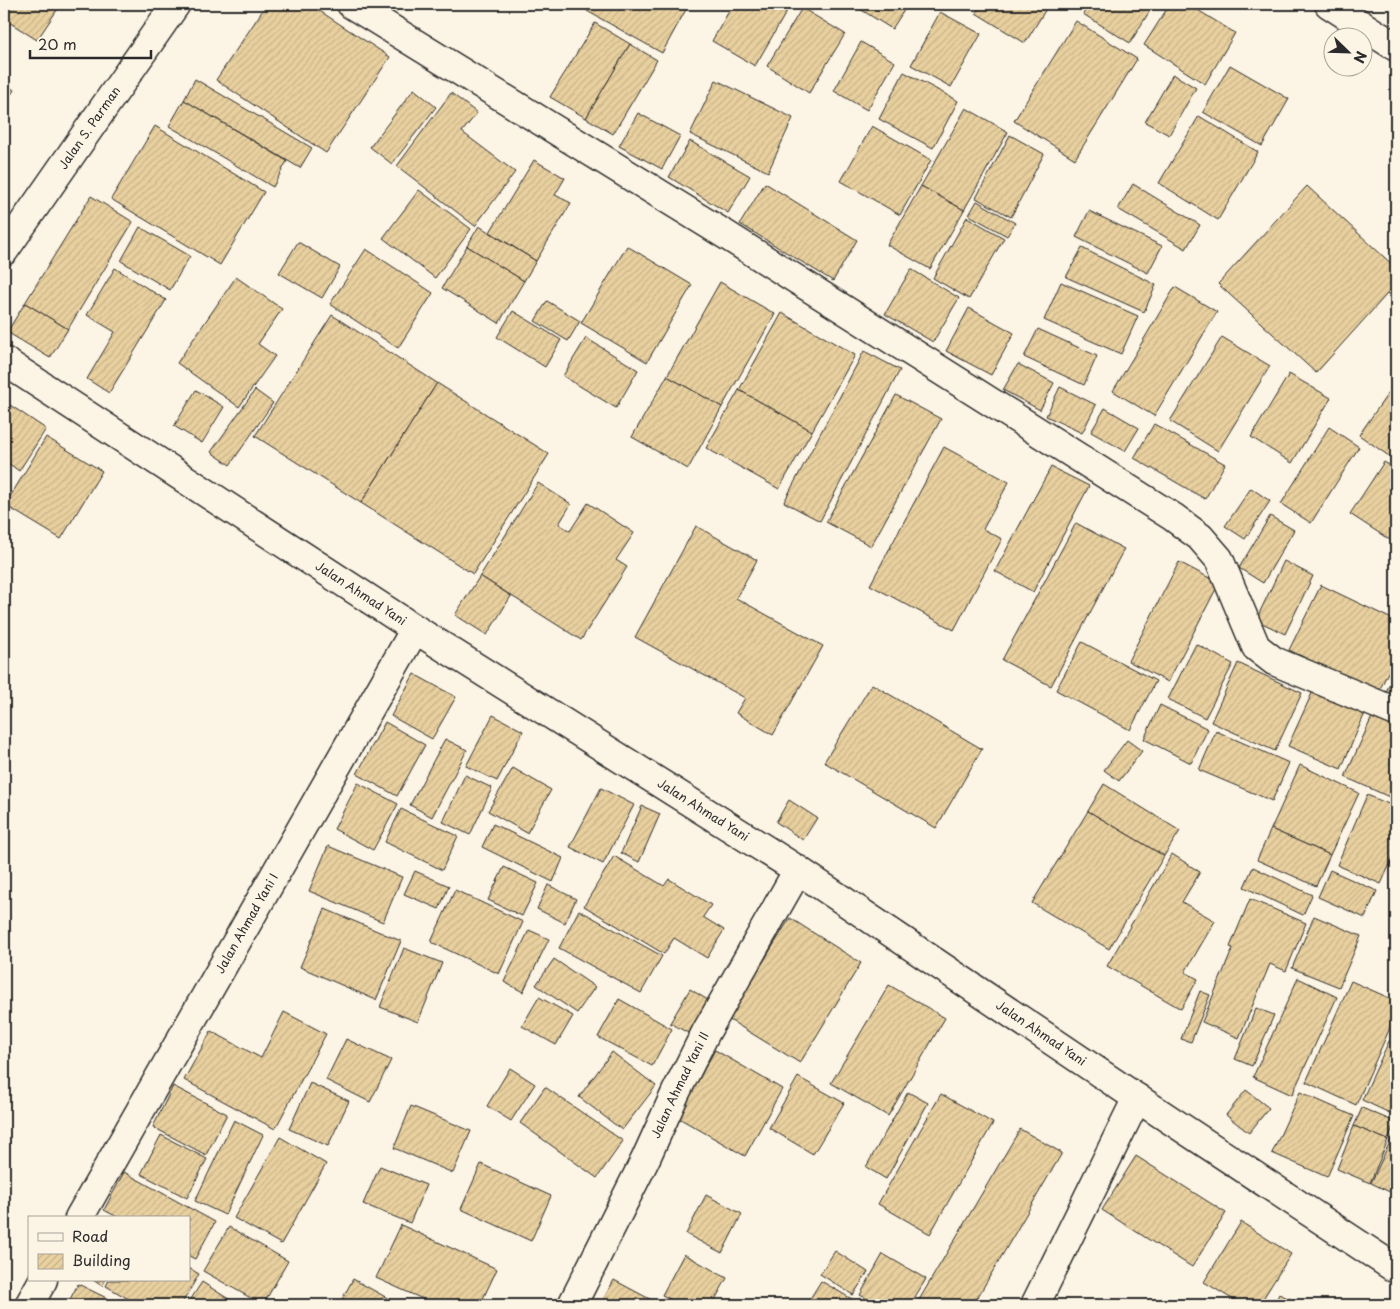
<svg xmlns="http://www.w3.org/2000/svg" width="1400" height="1309" viewBox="0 0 1400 1309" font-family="'Playpen Sans',sans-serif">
	<defs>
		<pattern id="building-hatch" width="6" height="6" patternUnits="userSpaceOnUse" patternTransform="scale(1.25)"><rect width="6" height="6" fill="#e9d09f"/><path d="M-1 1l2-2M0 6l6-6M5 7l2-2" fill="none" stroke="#c8b389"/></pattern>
	</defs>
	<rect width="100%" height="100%" fill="#fcf5e5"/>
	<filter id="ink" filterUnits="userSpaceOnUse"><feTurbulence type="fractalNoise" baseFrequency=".02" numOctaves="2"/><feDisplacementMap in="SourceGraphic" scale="10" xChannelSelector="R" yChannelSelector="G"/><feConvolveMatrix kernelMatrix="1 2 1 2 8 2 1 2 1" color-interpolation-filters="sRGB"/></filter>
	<g filter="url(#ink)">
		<g fill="url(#building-hatch)" stroke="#2b2b2b">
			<path d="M4,4H61L37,40L4,19Z"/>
			<path d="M267,4H309L390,57L326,153L216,80Z"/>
			<path d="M374,4H388L384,10Z"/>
			<path d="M590,4H689L662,53L587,11Z"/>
			<path d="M733,4H791L755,66L712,41Z"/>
			<path d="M852,4H908L892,29Z"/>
			<path d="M981,4H1049L1025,43L976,13Z"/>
			<path d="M1090,4H1154L1130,43L1083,14Z"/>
			<path d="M1170,4H1188L1235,33L1205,84L1144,45Z"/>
			<path d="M802,8L845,34L809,93L767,66Z"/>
			<path d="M940,12L981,34L951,87L911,65Z"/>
			<path d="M1076,21L1137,59L1075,159L1014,121Z"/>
			<path d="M595,23L630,44L586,118L550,97Z"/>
			<path d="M861,42L895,62L867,110L834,91Z"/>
			<path d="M630,44L657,60L613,134L586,118Z"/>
			<path d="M1230,65L1289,99L1262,146L1203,112Z"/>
			<path d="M904,72L958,101L933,148L879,119Z"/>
			<path d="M1173,74L1196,88L1169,135L1145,122Z"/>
			<path d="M195,79L312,148L300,168L184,100Z"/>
			<path d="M716,80L793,118L768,172L690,134Z"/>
			<path d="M4,83L14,90L4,105Z"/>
			<path d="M414,89L436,107L392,164L370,147Z"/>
			<path d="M451,93L477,113L462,132L515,172L475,226L397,166Z"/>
			<path d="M184,100L287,161L273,187L169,126Z"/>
			<path d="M966,108L1008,132L964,210L921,186Z"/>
			<path d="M638,113L680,136L662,169L619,146Z"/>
			<path d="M1199,116L1258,152L1218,220L1159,183Z"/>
			<path d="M155,126L264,192L220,265L111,199Z"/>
			<path d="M872,126L931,160L900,215L841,181Z"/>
			<path d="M1010,135L1044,154L1011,217L976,198Z"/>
			<path d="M690,141L750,176L728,213L669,177Z"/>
			<path d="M534,160L565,178L555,195L571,203L536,261L490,232Z"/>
			<path d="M765,183L857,240L833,281L740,224Z"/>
			<path d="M1133,184L1200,225L1186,249L1118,209Z"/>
			<path d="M921,186L964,210L930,269L887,245Z"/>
			<path d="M1307,186L1396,268V284L1316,373L1218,284Z"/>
			<path d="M419,190L471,229L435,278L383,238Z"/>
			<path d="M91,196L133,222L68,329L25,303Z"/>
			<path d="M977,201L1015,223L1007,236L969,215Z"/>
			<path d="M1089,211L1162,246L1148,273L1076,237Z"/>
			<path d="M967,217L1004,238L969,299L933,278Z"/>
			<path d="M479,226L536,261L524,281L467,246Z"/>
			<path d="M140,227L190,256L170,290L121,261Z"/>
			<path d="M298,242L340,267L322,298L279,273Z"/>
			<path d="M467,246L524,281L499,323L442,288Z"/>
			<path d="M627,246L692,285L647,362L581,323Z"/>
			<path d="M1082,248L1156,285L1144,312L1066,277Z"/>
			<path d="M366,249L433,293L398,348L330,304Z"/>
			<path d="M115,268L166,300L109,393L87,379L115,332L87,315Z"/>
			<path d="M911,269L959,298L933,342L885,314Z"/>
			<path d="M236,277L282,309L258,344L275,356L239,407L177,363Z"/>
			<path d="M720,282L775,314L722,407L667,376Z"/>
			<path d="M1061,282L1138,316L1121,354L1044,320Z"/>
			<path d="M1175,287L1217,312L1154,416L1113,391Z"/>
			<path d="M547,301L580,321L568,341L535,321Z"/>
			<path d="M25,303L68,329L50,358L7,332Z"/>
			<path d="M969,308L1014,333L991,375L946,351Z"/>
			<path d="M513,311L561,340L545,367L497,337Z"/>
			<path d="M782,313L855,355L812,431L739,390Z"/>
			<path d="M332,315L437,383L361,503L255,436Z"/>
			<path d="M1038,329L1097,356L1084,385L1024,357Z"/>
			<path d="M1222,337L1270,366L1218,451L1170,421Z"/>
			<path d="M586,338L638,370L616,408L563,376Z"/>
			<path d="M864,351L900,370L820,521L784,502Z"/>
			<path d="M1018,364L1054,383L1040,410L1003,390Z"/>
			<path d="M1289,374L1331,398L1292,463L1251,437Z"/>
			<path d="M667,376L722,407L688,469L632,437Z"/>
			<path d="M1396,382V461L1359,435Z"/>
			<path d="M437,383L549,454L473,574L361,503Z"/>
			<path d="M1060,387L1096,405L1082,433L1046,416Z"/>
			<path d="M196,390L224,407L202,443L174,426Z"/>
			<path d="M255,390L273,403L230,465L211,452Z"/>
			<path d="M739,390L812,431L779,489L706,448Z"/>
			<path d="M896,395L941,419L871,546L826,522Z"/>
			<path d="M10,405L46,429L19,471L4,460V415Z"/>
			<path d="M1105,408L1139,428L1125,451L1091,432Z"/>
			<path d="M1154,424L1225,464L1205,499L1134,458Z"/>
			<path d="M1329,427L1359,447L1311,523L1281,504Z"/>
			<path d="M46,437L102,471L61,539L5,505Z"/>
			<path d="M944,447L1009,482L983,529L1002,539L954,630L870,585Z"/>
			<path d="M1384,462L1396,469V544L1350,514Z"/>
			<path d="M1051,467L1089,486L1033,592L995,571Z"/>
			<path d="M538,483L571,504L559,524L570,531L588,503L634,533L616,560L627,567L581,640L480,576Z"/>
			<path d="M1251,488L1270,501L1245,539L1225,526Z"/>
			<path d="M1270,516L1294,530L1263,583L1239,568Z"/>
			<path d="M1076,523L1124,549L1051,686L1002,660Z"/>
			<path d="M696,526L757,560L736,598L823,646L773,735L736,713L745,698L635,637Z"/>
			<path d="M1284,561L1313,576L1285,634L1256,620Z"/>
			<path d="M1179,562L1219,583L1168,682L1128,661Z"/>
			<path d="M480,576L511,596L487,635L455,615Z"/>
			<path d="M1321,585L1396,621V656L1378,693L1289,650Z"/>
			<path d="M1082,642L1156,681L1130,730L1056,690Z"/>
			<path d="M1196,644L1233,664L1205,718L1168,699Z"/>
			<path d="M1238,663L1302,693L1275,751L1211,722Z"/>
			<path d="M1396,669V697L1386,692Z"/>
			<path d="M414,674L456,697L432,739L391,716Z"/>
			<path d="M872,684L982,749L936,828L824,762Z"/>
			<path d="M1313,691L1365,713L1341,769L1288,746Z"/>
			<path d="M1160,705L1208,729L1191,763L1144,739Z"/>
			<path d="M493,715L523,731L497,781L466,766Z"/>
			<path d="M1372,717L1396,728V800L1345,777Z"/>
			<path d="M385,722L425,745L397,796L357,774Z"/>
			<path d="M1216,731L1289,763L1272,801L1199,770Z"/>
			<path d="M445,739L467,750L432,817L410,805Z"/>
			<path d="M1127,740L1142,751L1119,781L1104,770Z"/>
			<path d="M1300,765L1359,793L1330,855L1271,829Z"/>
			<path d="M513,768L551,790L527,833L488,811Z"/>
			<path d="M465,775L492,788L470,835L443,822Z"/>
			<path d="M358,783L398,804L373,850L334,829Z"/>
			<path d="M1104,784L1180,831L1164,856L1088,811Z"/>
			<path d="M601,788L634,805L603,864L570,847Z"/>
			<path d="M1367,795L1396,807V856L1394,855L1381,884L1337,865Z"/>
			<path d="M789,800L817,818L803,840L776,822Z"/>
			<path d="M642,806L660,814L639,862L621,853Z"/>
			<path d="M401,809L458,836L442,870L385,842Z"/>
			<path d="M1088,811L1164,856L1109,949L1032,903Z"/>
			<path d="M493,824L563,858L553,882L482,847Z"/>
			<path d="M1271,829L1330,855L1316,886L1257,860Z"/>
			<path d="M328,846L402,877L383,922L309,891Z"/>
			<path d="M1172,854L1200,872L1182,902L1215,921L1185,972L1198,979L1181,1009L1107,966Z"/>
			<path d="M614,856L664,886L669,879L711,905L703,917L724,930L707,958L674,938L664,954L584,906Z"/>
			<path d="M504,867L538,883L522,916L488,900Z"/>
			<path d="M1253,867L1312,895L1303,915L1244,887Z"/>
			<path d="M1330,870L1377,891L1365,918L1318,897Z"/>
			<path d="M415,871L449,886L439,909L404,894Z"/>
			<path d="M548,885L576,899L565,923L537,909Z"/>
			<path d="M455,890L523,922L499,974L431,942Z"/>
			<path d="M1250,899L1306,923L1286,971L1270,964L1239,1038L1202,1022L1233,948L1230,947Z"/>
			<path d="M325,909L401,941L376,1000L300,967Z"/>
			<path d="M579,910L662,956L641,993L559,948Z"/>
			<path d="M1314,916L1361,936L1339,987L1292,968Z"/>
			<path d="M790,918L861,963L800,1063L728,1019Z"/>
			<path d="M529,930L549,939L523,992L504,982Z"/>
			<path d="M404,948L442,963L418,1022L380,1007Z"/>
			<path d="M554,959L595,987L577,1013L536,985Z"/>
			<path d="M1298,978L1337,997L1292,1095L1253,1077Z"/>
			<path d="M1351,981L1396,1001V1014L1356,1105L1306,1082Z"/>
			<path d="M889,985L945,1018L888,1116L831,1083Z"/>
			<path d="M690,989L711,1002L692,1035L670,1023Z"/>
			<path d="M1200,991L1210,995L1191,1042L1181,1039Z"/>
			<path d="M539,997L573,1016L556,1045L522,1026Z"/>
			<path d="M619,999L672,1029L652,1066L598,1037Z"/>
			<path d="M1256,1008L1274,1015L1252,1066L1235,1059Z"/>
			<path d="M284,1012L326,1034L275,1129L184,1080L211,1031L261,1058Z"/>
			<path d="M346,1039L391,1060L370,1102L326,1080Z"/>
			<path d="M1389,1041L1396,1044V1116L1362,1100Z"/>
			<path d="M715,1050L782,1089L745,1156L677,1117Z"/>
			<path d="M612,1052L656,1086L622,1130L579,1097Z"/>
			<path d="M510,1068L535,1084L511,1121L487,1106Z"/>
			<path d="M798,1077L844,1103L813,1154L769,1128Z"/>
			<path d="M310,1083L349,1101L328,1146L289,1129Z"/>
			<path d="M173,1086L227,1114L206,1155L153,1127Z"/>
			<path d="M545,1087L623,1141L597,1178L520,1123Z"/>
			<path d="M1246,1090L1269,1108L1249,1133L1226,1115Z"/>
			<path d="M908,1092L928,1103L886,1179L866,1167Z"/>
			<path d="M1300,1092L1354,1116L1327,1177L1272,1153Z"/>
			<path d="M941,1094L993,1123L930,1234L878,1204Z"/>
			<path d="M411,1106L471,1131L453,1173L394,1148Z"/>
			<path d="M1362,1108L1395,1122L1388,1140L1354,1126Z"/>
			<path d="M234,1120L263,1135L225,1215L195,1201Z"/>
			<path d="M1354,1126L1388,1140L1370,1183L1337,1169Z"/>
			<path d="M1020,1129L1062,1153L973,1305H916Z"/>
			<path d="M1396,1129V1195L1371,1183Z"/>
			<path d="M161,1135L207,1159L187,1198L141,1174Z"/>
			<path d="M280,1137L326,1164L281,1244L234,1218Z"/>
			<path d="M1136,1156L1226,1213L1192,1267L1102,1210Z"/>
			<path d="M481,1164L551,1196L531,1241L461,1209Z"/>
			<path d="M380,1166L426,1185L410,1223L363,1204Z"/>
			<path d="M124,1172L215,1222L195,1259L189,1256V1218H119L104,1210Z"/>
			<path d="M706,1195L742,1214L722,1253L686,1234Z"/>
			<path d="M1241,1222L1291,1254L1259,1305H1242L1204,1282Z"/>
			<path d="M401,1225L497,1269L480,1305H436L376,1278Z"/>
			<path d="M229,1227L288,1261L263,1305L203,1271Z"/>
			<path d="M835,1251L868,1272L853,1295L820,1274Z"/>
			<path d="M684,1254L727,1278L712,1305H681L662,1295Z"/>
			<path d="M883,1254L926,1279L910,1305H879L860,1295Z"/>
			<path d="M189,1268L199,1274L181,1305H139L106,1286L109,1280H189Z"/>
			<path d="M353,1279L400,1305H339Z"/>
			<path d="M93,1280H105L102,1286Z"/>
			<path d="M614,1280L661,1305H600Z"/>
			<path d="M821,1281L862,1305H813L808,1302Z"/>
			<path d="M202,1282L238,1305H187Z"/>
			<path d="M78,1284L121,1305H67Z"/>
			<path d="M1279,1294L1303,1305H1274Z"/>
		</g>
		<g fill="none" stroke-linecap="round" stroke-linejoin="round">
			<g stroke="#2b2b2b" stroke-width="31">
				<g id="street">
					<path d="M351,4L726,235L1173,517L1200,537L1219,559L1256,647L1274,661L1396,712"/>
					<path id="s1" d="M4,361L415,629L798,870L1137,1098L1396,1269"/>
					<path id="s2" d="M79,1218L415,629"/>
					<path d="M29,1305L43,1280"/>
					<path id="s3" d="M572,1305L645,1160L676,1092L706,1032L798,870"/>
					<path d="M1035,1305L1137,1098"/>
				</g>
			</g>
			<g stroke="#2b2b2b" stroke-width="31">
				<g id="secondary">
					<path id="s4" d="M4,251L176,4"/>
				</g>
			</g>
			<g stroke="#2b2b2b" stroke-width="31">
				<path id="highway" d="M1329,4L1396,47"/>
			</g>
			<use href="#street" stroke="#fcf5e5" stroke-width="28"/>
			<use href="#secondary" stroke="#fcf5e5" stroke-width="28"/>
			<use href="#highway" stroke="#fcf5e5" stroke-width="28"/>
		</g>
	</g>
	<g text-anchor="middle" stroke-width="4" stroke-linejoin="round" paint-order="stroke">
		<g font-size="12" fill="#2b2b2b" stroke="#fcf5e5">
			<text dy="4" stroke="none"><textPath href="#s4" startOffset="150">Jalan S. Parman</textPath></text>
			<text dy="4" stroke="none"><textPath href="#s1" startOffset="426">Jalan Ahmad Yani</textPath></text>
			<text dy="4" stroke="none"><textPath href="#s1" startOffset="831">Jalan Ahmad Yani</textPath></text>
			<text dy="4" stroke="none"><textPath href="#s2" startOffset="339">Jalan Ahmad Yani I</textPath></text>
			<text dy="4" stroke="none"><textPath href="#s1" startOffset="1236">Jalan Ahmad Yani</textPath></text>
			<text dy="4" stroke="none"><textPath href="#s3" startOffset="245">Jalan Ahmad Yani II</textPath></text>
		</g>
	</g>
	<rect width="1400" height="1309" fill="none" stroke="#fcf5e5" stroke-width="20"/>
	<rect x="10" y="10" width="1380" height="1289" fill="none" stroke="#2b2b2b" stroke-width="2" filter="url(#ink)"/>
	<rect x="28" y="1216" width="162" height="65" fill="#fcf5e5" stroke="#a8a49b"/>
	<rect x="38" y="1233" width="25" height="8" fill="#fcf5e5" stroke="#a8a49b"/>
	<text x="72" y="1242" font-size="15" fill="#2b2b2b">Road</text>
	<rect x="38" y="1254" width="25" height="15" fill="url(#building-hatch)" stroke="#a8a49b"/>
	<text x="72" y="1266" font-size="15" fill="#2b2b2b">Building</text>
	<g transform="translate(1348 52) rotate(113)"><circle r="24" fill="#fcf5e5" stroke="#a8a49b"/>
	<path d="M0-4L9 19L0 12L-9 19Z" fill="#2b2b2b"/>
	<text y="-8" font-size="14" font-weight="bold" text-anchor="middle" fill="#2b2b2b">N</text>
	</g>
	<path d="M30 50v8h121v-8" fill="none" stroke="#2b2b2b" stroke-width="2.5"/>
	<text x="38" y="50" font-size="15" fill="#2b2b2b" stroke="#fcf5e5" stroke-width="4" paint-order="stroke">20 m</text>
</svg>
